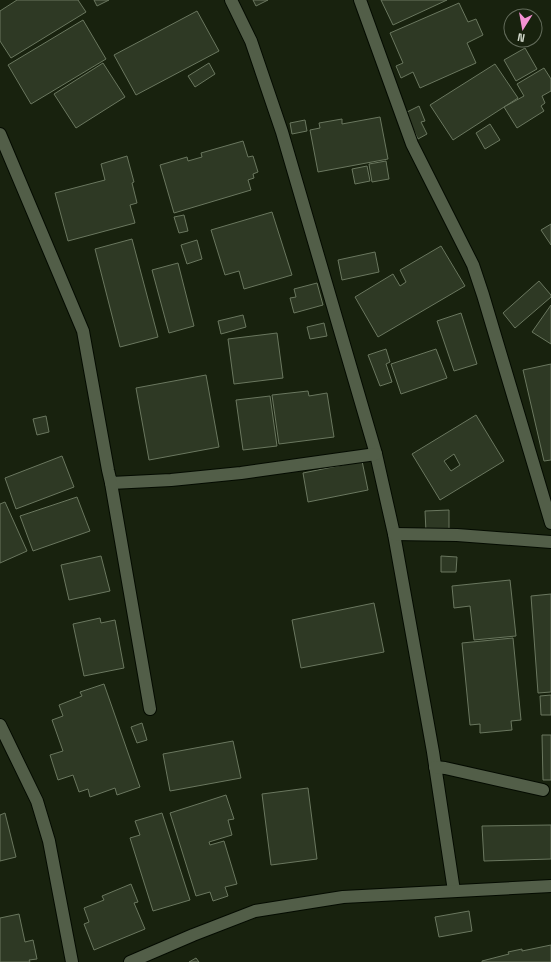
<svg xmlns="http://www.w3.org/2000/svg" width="551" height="962" viewBox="0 0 551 962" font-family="'Space Grotesk',sans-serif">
	<rect width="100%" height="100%" fill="#18220e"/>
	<g fill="#2e3924" stroke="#6a775f" fill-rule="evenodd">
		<path d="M17,0H78L86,12L11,58L0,41V11Z"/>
		<path d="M94,0H109L97,6Z"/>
		<path d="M253,0H268L256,6Z"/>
		<path d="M381,0H447L393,25Z"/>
		<path d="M459,3L468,22L476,19L483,35L467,43L476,63L420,88L413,72L401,78L396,66L403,63L390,33Z"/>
		<path d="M197,11L219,51L136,95L114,55Z"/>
		<path d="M83,20L106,59L31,104L8,65Z"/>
		<path d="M525,48L537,69L516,81L504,60Z"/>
		<path d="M103,63L125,97L76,128L54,94Z"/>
		<path d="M209,63L215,74L195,87L188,76Z"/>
		<path d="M495,64L518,98L453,140L430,105Z"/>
		<path d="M544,68L551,79V91L542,96L545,103L541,106L544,111L517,128L504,107L524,96L517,84Z"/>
		<path d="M419,106L425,121L421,122L427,134L418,139L405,113Z"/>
		<path d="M380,117L388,159L318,172L310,130L320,128L319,123L342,119V124Z"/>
		<path d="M305,120L307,131L292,134L290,123Z"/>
		<path d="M490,124L500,140L485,149L476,133Z"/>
		<path d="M243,141L248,157L253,156L258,172L253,174L254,178L248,180L251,190L174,213L160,165L187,157L188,161L202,157L201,153Z"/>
		<path d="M127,156L134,182L132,183L137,203L130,205L135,223L68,241L55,193L105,180L101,164Z"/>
		<path d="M386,161L389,179L372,182L369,164Z"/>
		<path d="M367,166L370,181L355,184L352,169Z"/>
		<path d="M272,212L292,275L244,289L239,271L225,275L211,230Z"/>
		<path d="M184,215L188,231L179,233L174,217Z"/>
		<path d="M551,224V245L541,230Z"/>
		<path d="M132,239L158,337L120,347L95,249Z"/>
		<path d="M197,240L202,259L187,264L181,245Z"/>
		<path d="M441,246L465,286L378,337L355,297L393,274L400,286L406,282L400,270Z"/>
		<path d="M375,252L379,272L342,280L338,260Z"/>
		<path d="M178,263L194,326L169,333L152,270Z"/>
		<path d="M539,281L551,295V297L515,328L503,313Z"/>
		<path d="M317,283L323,305L294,313L290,298L296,297L294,289Z"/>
		<path d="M551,305V344L532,332Z"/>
		<path d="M461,313L477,364L454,371L437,321Z"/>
		<path d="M243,315L246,327L221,334L218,321Z"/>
		<path d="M324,323L327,336L310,339L307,327Z"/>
		<path d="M277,333L283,378L234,384L228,339Z"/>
		<path d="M386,349L390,362L386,364L392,382L380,386L368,355Z"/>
		<path d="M436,349L447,378L401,394L391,364Z"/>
		<path d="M551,364V460L544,461L523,370Z"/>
		<path d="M206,375L219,447L149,460L136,388Z"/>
		<path d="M308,391L309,396L327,393L334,437L279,444L272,395Z"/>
		<path d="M270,396L277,446L243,450L236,400Z"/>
		<path d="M476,415L504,461L440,500L412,454ZM454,454L460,465L451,471L444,461Z"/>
		<path d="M46,416L49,432L37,435L33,419Z"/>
		<path d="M62,456L74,487L16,509L5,478Z"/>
		<path d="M362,461L368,490L308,502L303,473Z"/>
		<path d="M77,497L90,531L33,551L20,516Z"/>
		<path d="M5,502L27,551L0,563V504Z"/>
		<path d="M449,510V531L426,532L425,511Z"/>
		<path d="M101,556L110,591L69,600L61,565Z"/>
		<path d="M441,556L457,557L456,572H441Z"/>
		<path d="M510,580L516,636L474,640L470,606L454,608L452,586Z"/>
		<path d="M551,594V692L538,693L531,596Z"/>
		<path d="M374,603L384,652L301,668L292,620Z"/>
		<path d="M100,618L101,623L115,620L124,668L84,676L73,624Z"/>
		<path d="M513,638L521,720L511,721L512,730L480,733V724L470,725L462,643Z"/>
		<path d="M104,684L140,787L117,795L115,788L90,797L88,789L79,792L73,775L58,780L50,755L63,751L52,720L63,716L59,705L82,696L80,692Z"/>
		<path d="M551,695V715H541L540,696Z"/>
		<path d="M142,723L147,740L137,743L131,727Z"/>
		<path d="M542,735H551V780H543Z"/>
		<path d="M233,741L241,778L170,791L163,754Z"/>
		<path d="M308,788L317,859L271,865L262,794Z"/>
		<path d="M226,795L234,819L228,820L232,835L209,842L210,845L224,841L237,884L225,887L228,896L213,901L210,892L196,896L170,813Z"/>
		<path d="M5,813L16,857L0,861V815Z"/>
		<path d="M162,813L190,900L153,911L130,838L140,835L135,821Z"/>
		<path d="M551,825V859L484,861L482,826Z"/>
		<path d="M131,884L138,902L134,903L145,929L94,950L84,924L89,922L84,908L104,900L102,896Z"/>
		<path d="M469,911L472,931L439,937L435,917Z"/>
		<path d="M19,914L25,942L33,940L37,959L29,960L30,962H0V918Z"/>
		<path d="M551,945V962H482V961L509,954L508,952L522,949V951Z"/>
		<path d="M196,958L199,962H189Z"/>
	</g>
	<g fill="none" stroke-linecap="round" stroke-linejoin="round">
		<g stroke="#040b00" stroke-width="14">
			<g id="minor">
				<path d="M231,0L251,41L282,132L376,454L394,534L433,752L454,891"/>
				<path d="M360,0L412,144L473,265L483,295L551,523"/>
				<path d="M0,134L83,331L108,470L111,483L171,480L241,473L376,454"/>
				<path d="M111,483L150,709"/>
				<path d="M394,534L457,535L551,542"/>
				<path d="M0,725L37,801L49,841L72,962"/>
				<path d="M435,767L445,768L543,790"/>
				<path d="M130,962L193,935L255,911L343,897L551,886"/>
			</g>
		</g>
		<use href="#minor" stroke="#525e48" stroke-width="12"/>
	</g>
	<g transform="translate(523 28) rotate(191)"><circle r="19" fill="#18220e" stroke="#636c5b"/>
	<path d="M0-3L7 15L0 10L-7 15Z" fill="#f491d3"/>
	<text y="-6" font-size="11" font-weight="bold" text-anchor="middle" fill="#d4dbce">N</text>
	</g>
</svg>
